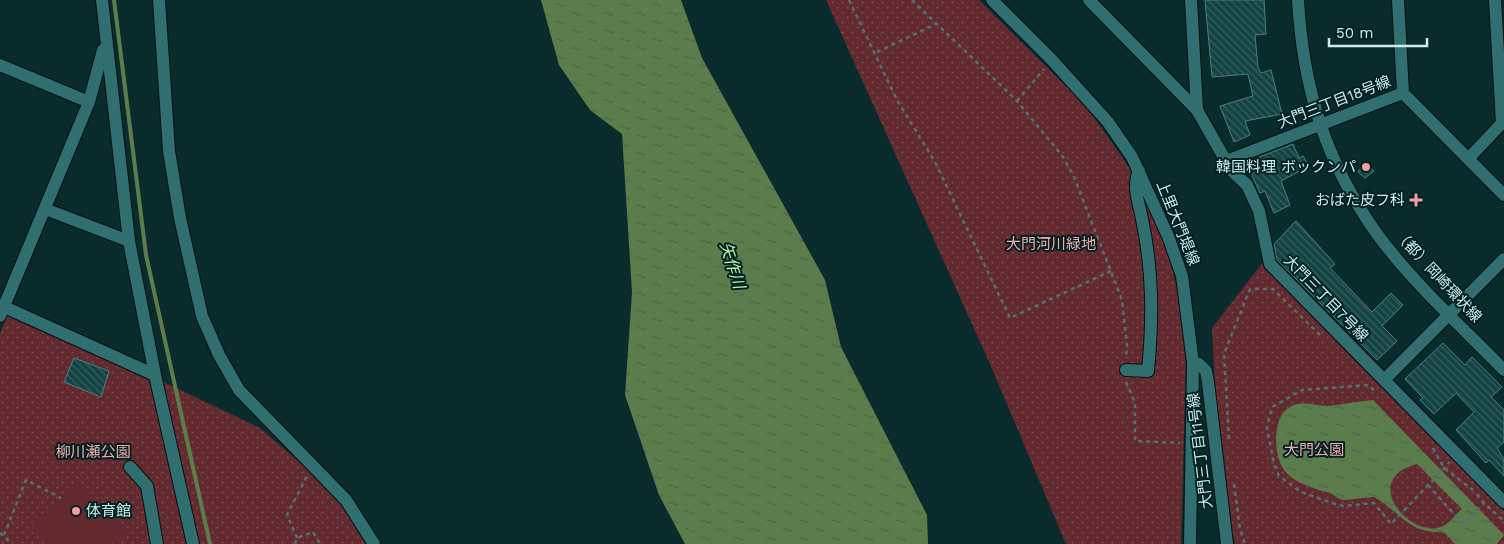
<svg xmlns="http://www.w3.org/2000/svg" width="1504" height="544" viewBox="0 0 1504 544" font-family="'Work Sans','Noto Sans JP',sans-serif">
	<defs>
		<pattern id="park-dots" width="8" height="8" patternUnits="userSpaceOnUse" patternTransform="scale(1.25)"><rect width="8" height="8" fill="#62292f"/><path d="M2 2h.1M6 6h.1" fill="none" stroke="#77484d" stroke-width="1.8" stroke-linecap="round"/></pattern>
		<pattern id="water-ripples" width="26" height="14" patternUnits="userSpaceOnUse" patternTransform="scale(1.25)"><rect width="26" height="14" fill="#5b7d4b"/><path d="M2 4q2-2 4 0t4 0M15 11q2-2 4 0t4 0" fill="none" stroke="#4e6449"/></pattern>
		<pattern id="building-back-hatch" width="6" height="6" patternUnits="userSpaceOnUse" patternTransform="scale(1.25)"><rect width="6" height="6" fill="#144344"/><path d="M-1 5l2 2M0 0l6 6M5-1l2 2" fill="none" stroke="#355e5f"/></pattern>
	</defs>
	<rect width="100%" height="100%" fill="#0a2b2c"/>
	<g fill="url(#park-dots)">
		<path d="M826,0H979L1085,105L1125,161L1143,192L1165,243L1178,291L1186,357L1181,544H1066L990,364Z"/>
		<path d="M1264,261L1504,511V544H1235C1216,474 1216,399 1212,328Z"/>
		<path d="M10,309L260,428L351,507L369,544H0V333Z"/>
	</g>
	<path fill="#62292f" d="M79,481L125,532L111,544H50L32,523Z"/>
	<g fill="url(#water-ripples)" fill-rule="evenodd">
		<path d="M541,0H681L702,58L825,280L841,347L927,515L928,544H685L659,495L625,395L632,292L622,134L590,110L559,65Z"/>
		<path d="M1373,400L1504,535L1497,544H1455L1444,532C1408,534 1401,512 1374,497C1364,497 1353,500 1344,500C1337,499 1333,493 1326,492C1293,482 1276,475 1276,437C1277,426 1279,413 1290,407C1302,400 1315,406 1327,406C1342,405 1358,401 1373,400ZM1417,464L1462,509C1457,513 1451,521 1445,525C1413,544 1357,479 1417,464Z"/>
	</g>
	<g fill="none" stroke-linecap="round" stroke-linejoin="round">
		<path stroke="#5b7d4b" stroke-width="4" d="M114,0L146,255L210,544"/>
	</g>
	<g fill="url(#building-back-hatch)" stroke="#458182">
		<path d="M1205,0H1264L1266,34L1255,35L1258,68L1261,73L1271,70L1282,114L1245,121L1250,135L1234,142L1220,106L1253,96L1248,74L1212,77Z"/>
		<path d="M1293,144L1299,158L1303,156L1309,166L1281,181L1290,205L1274,213L1265,191L1260,193L1246,162Z"/>
		<path d="M1365,162L1374,171L1365,178L1358,172Z"/>
		<path d="M1296,221L1335,264L1330,268L1372,312L1391,293L1403,305L1382,326L1397,341L1377,360L1277,260L1274,244Z"/>
		<path d="M1443,343L1465,365L1472,357L1502,387L1491,397L1504,410V442L1497,448L1504,459V476L1489,460L1486,463L1456,430L1474,412L1456,393L1434,414L1420,400L1423,398L1405,379Z"/>
		<path d="M74,358L109,371L101,397L64,382Z"/>
	</g>
	<g fill="none" stroke-linecap="round" stroke-linejoin="round">
		<g stroke="#021212" stroke-width="14">
			<g id="minor">
				<path d="M102,0L129,241L155,375L193,544"/>
				<path d="M159,0L169,151L180,218L202,316L219,355L239,390L346,500L374,544"/>
				<path d="M992,0L1052,60L1108,122L1132,157L1168,236L1182,276L1193,363L1190,544"/>
				<path d="M1089,0L1197,110L1231,170L1247,185L1259,211L1270,264L1504,502"/>
				<path d="M1191,0L1197,110"/>
				<path d="M1298,0C1303,88 1325,161 1377,234C1413,283 1461,326 1504,370"/>
				<path d="M1398,0L1403,93"/>
				<path d="M0,65L89,102"/>
				<path d="M1403,93L1504,195"/>
				<path d="M1469,158L1502,123L1495,0"/>
				<path d="M1226,161L1403,93"/>
				<path d="M45,209L129,241"/>
				<path d="M0,305L155,375"/>
				<path d="M0,316L89,102L103,50"/>
				<path d="M1193,363L1199,364L1206,371L1208,382L1227,544"/>
				<path d="M1126,370L1148,371C1153,319 1153,271 1142,219C1139,203 1132,187 1139,171"/>
				<path d="M1384,380L1504,259"/>
				<path d="M130,467L147,486L157,544"/>
			</g>
		</g>
		<g stroke="#517172" stroke-width="2.5" stroke-dasharray="4 4" stroke-linecap="butt">
			<path d="M849,0L897,100L935,162L1010,318L1111,271"/>
			<path d="M912,0L1017,101L1063,157L1074,177L1122,300L1127,346L1126,359"/>
			<path d="M877,52L936,24"/>
			<path d="M1017,101L1044,69"/>
			<path d="M1126,382L1135,403V441L1180,443"/>
			<path d="M1374,390L1368,385L1302,390L1272,407L1267,428L1274,464L1279,476L1301,492L1332,503L1343,506L1374,503L1391,524L1450,462"/>
			<path d="M1229,439L1224,354L1250,289H1273L1320,335"/>
			<path d="M1433,448L1444,468L1473,490"/>
			<path d="M1234,484L1240,529L1245,544"/>
			<path d="M1428,485L1463,524L1484,503"/>
			<path d="M1477,494L1484,503L1504,521"/>
			<path d="M0,533L12,544"/>
			<path d="M4,535L26,480L61,498"/>
			<path d="M297,538L287,515L307,476"/>
			<path d="M295,544L297,538L313,532L320,544"/>
		</g>
		<use href="#minor" stroke="#316e6f" stroke-width="12"/>
	</g>
	<g fill="#f49aa0" stroke="#012122" stroke-width="2">
		<circle cx="1366" cy="167" r="5"/>
		<path d="M1413.5 192.5h5v5h5v5h-5v5h-5v-5h-5v-5h5z"/>
		<circle cx="76" cy="511" r="5"/>
	</g>
	<g text-anchor="middle" stroke-width="4" stroke-linejoin="round" paint-order="stroke">
		<g font-size="15" fill="#cdebeb" stroke="#012122">
			<text transform="translate(1334 102) rotate(-21)" y="5">大門三丁目18号線</text>
			<text transform="translate(1178 223) rotate(68)" y="5">上里大門堤線</text>
			<text transform="translate(1438 276) rotate(47)" y="5">（都）岡崎環状線</text>
			<text transform="translate(1326 298) rotate(46)" y="5">大門三丁目7号線</text>
			<text transform="translate(1200 451) rotate(-97)" y="5">大門三丁目11号線</text>
		</g>
		<g font-size="15" fill="#cdebeb" stroke="#012122" text-anchor="end">
			<text x="1356" y="172">韓国料理 ボックンパ</text>
			<text x="1405" y="205">おばた皮フ科</text>
			<text x="86" y="516" text-anchor="start">体育館</text>
		</g>
		<g font-size="15" fill="#f7aaae" stroke="#012122">
			<text x="1051" y="249">大門河川緑地</text>
			<text x="1314" y="455">大門公園</text>
			<text x="93" y="457">柳川瀬公園</text>
		</g>
		<g font-size="16" font-style="italic" fill="#c0f3a7" stroke="#012122">
			<text transform="translate(733 265) rotate(72)" y="6">矢作川</text>
		</g>
	</g>
	<path d="M1329 38v8h98v-8" fill="none" stroke="#cdebeb" stroke-width="2.5"/>
	<text x="1336" y="38" font-size="15" fill="#cdebeb" stroke="#012122" stroke-width="4" paint-order="stroke">50 m</text>
</svg>
